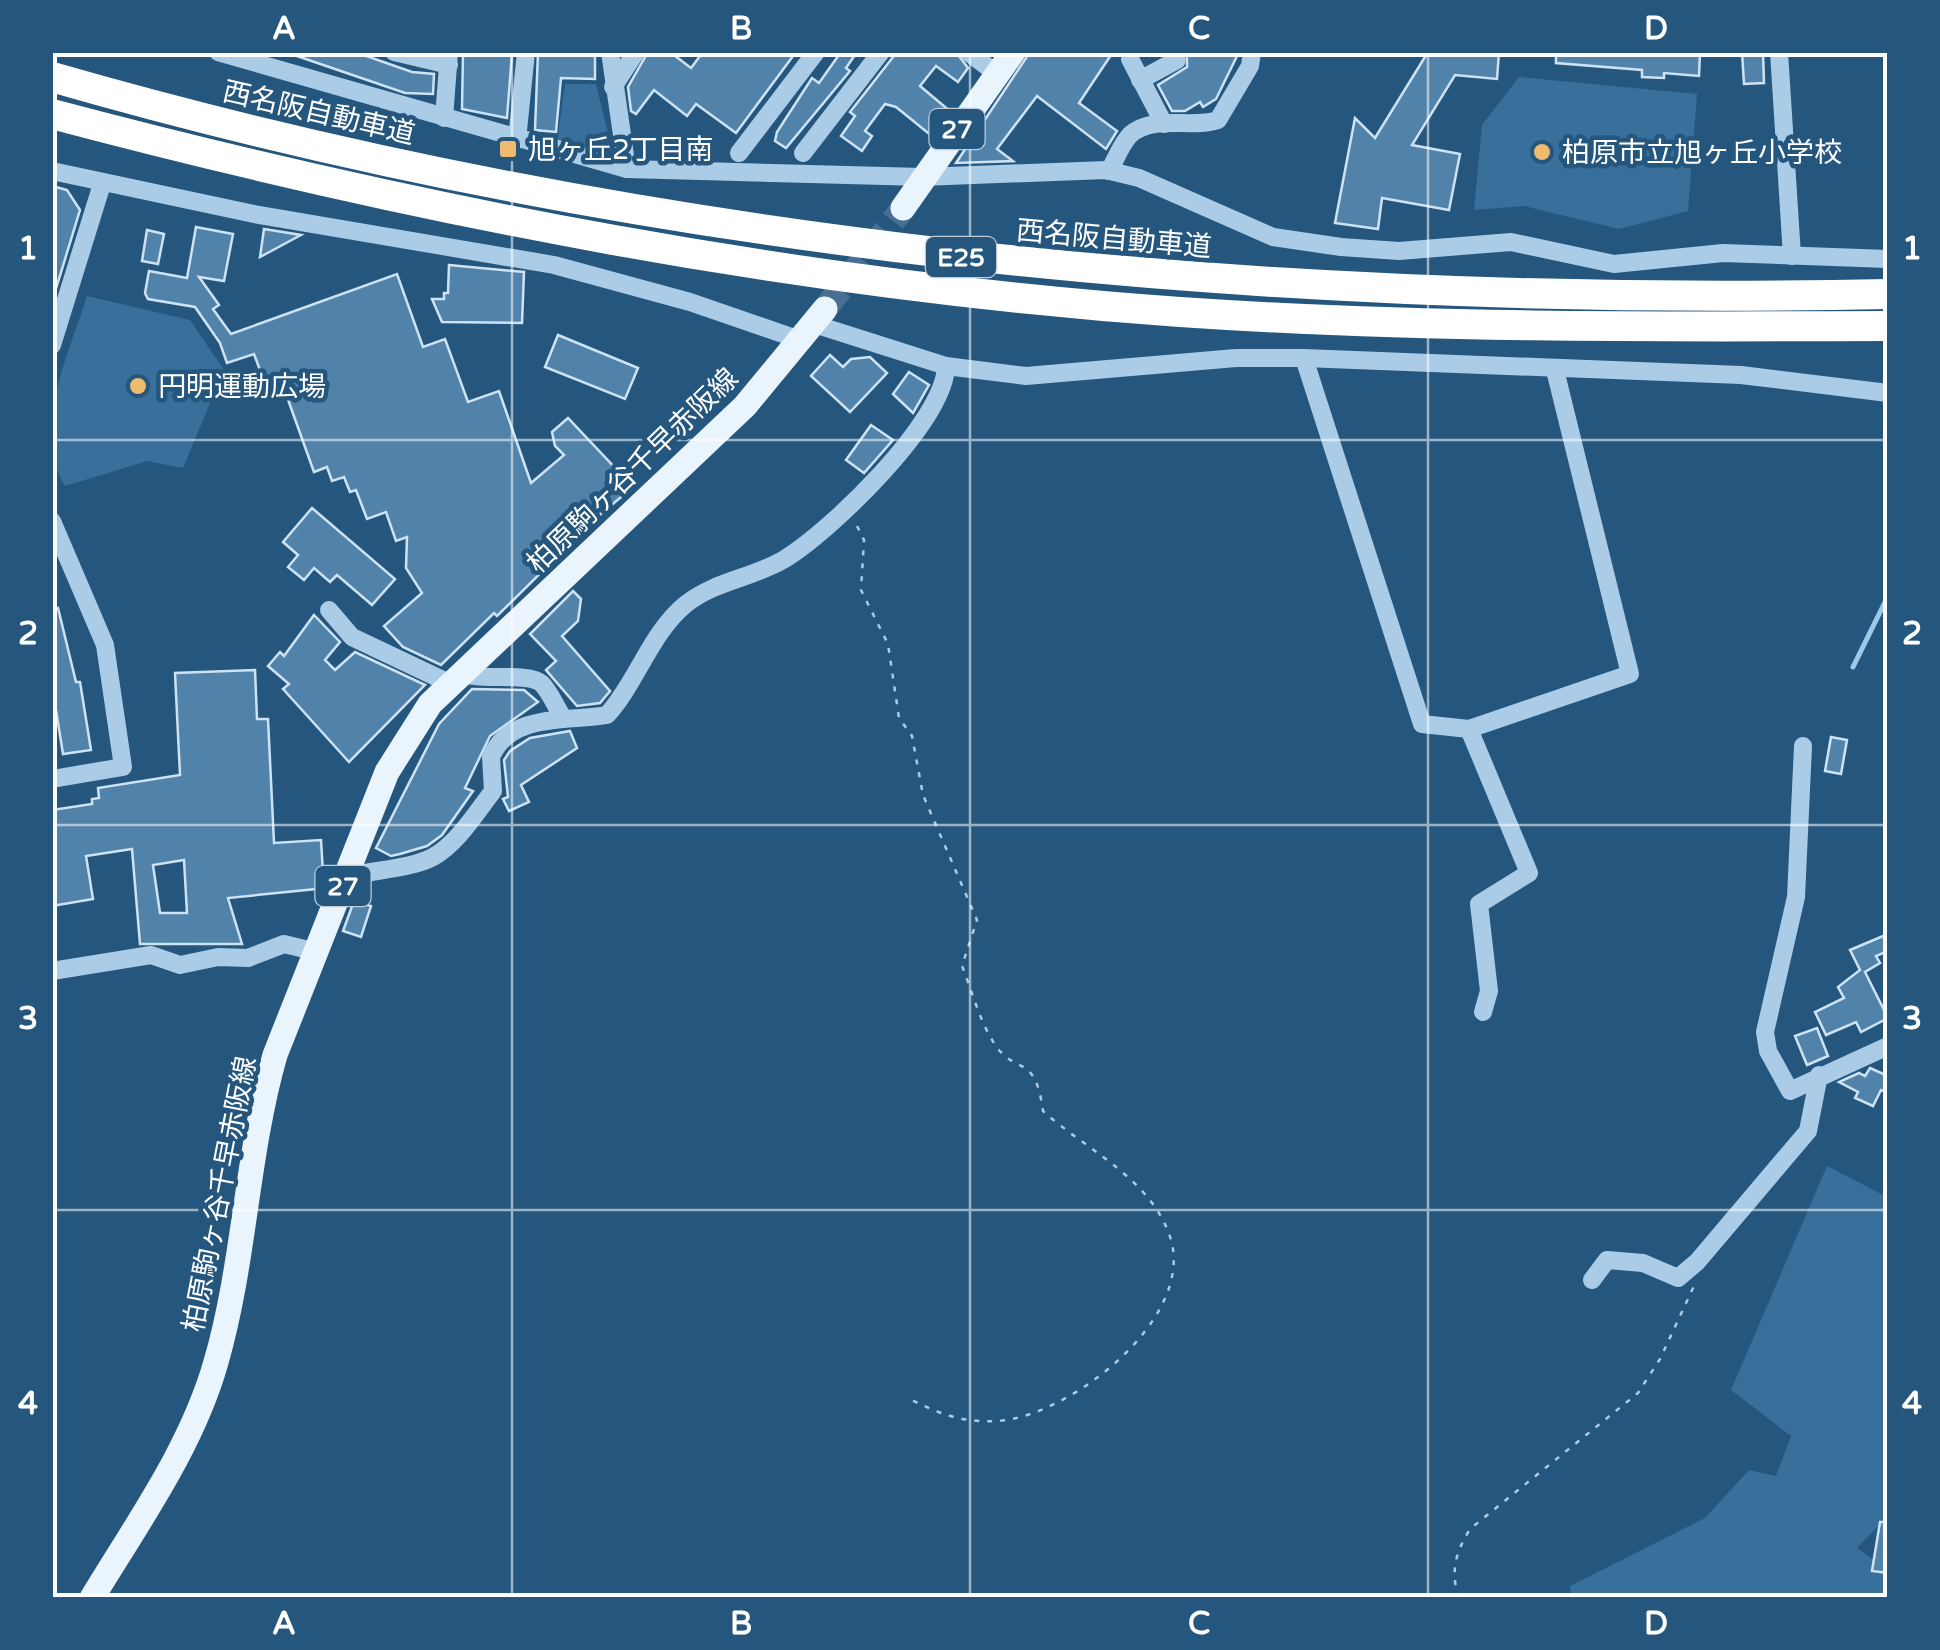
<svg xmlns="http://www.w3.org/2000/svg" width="1940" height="1650" viewBox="0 0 1940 1650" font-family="'Varela Round','Noto Sans JP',sans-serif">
	<rect width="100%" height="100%" fill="#25567e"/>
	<g fill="#38709b">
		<path d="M1519,77L1697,94L1688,211L1619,229L1524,206L1474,210L1482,125Z"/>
		<path d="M565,84H596L610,142L603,153L557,143Z"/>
		<path d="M87,296L190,320L224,370L183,468L147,461L65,486C31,429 69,354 87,296Z"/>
		<path d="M1827,1166L1887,1197V1517L1857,1548L1887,1569V1597L1571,1598L1570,1586L1705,1518L1749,1470L1776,1476L1791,1436L1731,1390Z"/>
	</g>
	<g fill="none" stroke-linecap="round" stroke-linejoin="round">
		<path stroke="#9ec8e6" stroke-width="5" d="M1853,667L1888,596"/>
	</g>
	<g fill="#5182a9" stroke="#cde3f4" stroke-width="2.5" fill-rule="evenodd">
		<path d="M297,52H355L412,72L434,74L433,94L405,93L297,56Z"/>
		<path d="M463,52L512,53L507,118L462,109Z"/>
		<path d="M538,52H595V79L561,78L556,132L535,130Z"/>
		<path d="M648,52H670L691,68L703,52H796L736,133L696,104L687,116L654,90L636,114L631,111L628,87Z"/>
		<path d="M841,52H857L846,68L850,71L786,148L775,141L777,132L812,78L819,83Z"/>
		<path d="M897,52H956L968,68L958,82L936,66L920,86L951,112L933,137L896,107L885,104L865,131L872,136L862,151L841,136L855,116L850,112Z"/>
		<path d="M1030,52H1113L1079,103L1117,131L1106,149L1037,96L997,149L1013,161L956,163Z"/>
		<path d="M1187,52H1239L1216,99L1203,107L1200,102L1185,111H1172L1158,85L1187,67Z"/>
		<path d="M1428,52H1499L1497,79L1455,75L1412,145L1460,154L1449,210L1382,198L1378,229L1335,223L1355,118L1375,138Z"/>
		<path d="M1556,52H1700L1699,76L1664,73V78L1642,77V70L1556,63Z"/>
		<path d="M1742,52H1763L1764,83L1744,84Z"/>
		<path d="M52,186L67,190L80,210L55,292Z"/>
		<path d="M196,227L233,234L224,281L199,277L219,305L213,309L231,334L397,274L423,347L445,339L468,402L499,391L531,483L564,455L555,446L552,432L568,418L633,487L563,546L566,548L497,616L494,613L441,665L403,647L384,626L422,593L406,568L407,537L396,541L386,512L367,519L356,490L350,492L344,477L332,481L327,467L314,472L286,394L271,400L254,354L227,363L220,343L195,307L148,299L145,293L149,271L187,278Z"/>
		<path d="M264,229L301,235L260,257Z"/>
		<path d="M147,230L164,234L158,264L142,261Z"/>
		<path d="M449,265L524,272L522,323L442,322L432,299H444V293H448Z"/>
		<path d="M558,335L638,368L625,399L545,367Z"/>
		<path d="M830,355L843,367L851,359L870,357L887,373L850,412L811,376Z"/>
		<path d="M909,372L929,385L913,413L893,394Z"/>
		<path d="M871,425L893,440L864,473L846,460Z"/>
		<path d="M312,508L395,579L372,605L337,575L330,582L314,568L304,580L288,567L298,555L283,542Z"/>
		<path d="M573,591L581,599L578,621L562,636L610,691L600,703L577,706L546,670L556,661L530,634Z"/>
		<path d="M58,608L76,682H80L91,750L63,754L52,685V609Z"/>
		<path d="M314,615L340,642L325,660L335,670L355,652L425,685L349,762L283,689L289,684L268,666L280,652L284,656Z"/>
		<path d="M255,670L257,719H268L274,843L321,840L323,873L316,889L228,898L242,944H140L132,849L86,856L93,899L52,906V810L92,804V799L99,798L98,788L180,775L175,673ZM184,860L187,913H160L153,865Z"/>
		<path d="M472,689L524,690L538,702L490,736L465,788L473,791L442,835L427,846L400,854L391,856L376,848L439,724Z"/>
		<path d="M570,731L577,748L521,785L529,802L509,811L503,799L508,797L504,760L510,751L530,738Z"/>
		<path d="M1831,737L1847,740L1841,774L1825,771Z"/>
		<path d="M354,901L371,906L361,937L343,931Z"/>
		<path d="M1888,934V951L1876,956L1880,963L1865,972L1888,1018L1861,1032L1856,1022L1826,1035L1815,1012L1844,998L1838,987L1860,970L1850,950Z"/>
		<path d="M1817,1028L1828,1056L1807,1065L1795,1036Z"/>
		<path d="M1870,1068L1888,1076V1093L1881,1090L1873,1106L1855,1098L1858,1092L1839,1082L1859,1073L1865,1076Z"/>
		<path d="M1880,1522H1888V1573L1872,1571Z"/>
	</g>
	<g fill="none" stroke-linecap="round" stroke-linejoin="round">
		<path stroke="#466f91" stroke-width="25" stroke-dasharray="25 12" stroke-linecap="butt" d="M825,309L903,208"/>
		<g stroke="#aacce6" stroke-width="2.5" stroke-dasharray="5 8" stroke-linecap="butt">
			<path d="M857,526L864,540L861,590L888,644L899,718L912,736L923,795L977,920L962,966C972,991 980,1023 996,1046C1017,1076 1035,1052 1043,1111C1086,1150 1153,1179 1171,1240C1194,1320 1068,1418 996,1421C962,1423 937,1413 908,1398"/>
			<path d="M1458,1598C1451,1569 1455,1554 1470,1529L1638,1393L1660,1359L1694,1286"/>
		</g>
		<g stroke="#aacce6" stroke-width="18">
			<path d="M218,52L627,169L922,177L1106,170L1139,178L1273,237L1341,247L1399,251L1511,242L1614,264L1723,253L1888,259"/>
			<path d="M394,52L449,65"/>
			<path d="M610,52L627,169"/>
			<path d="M968,52L997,74"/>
			<path d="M1779,52L1792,256"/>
			<path d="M1130,59L1164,124"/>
			<path d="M1140,80L1177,60"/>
			<path d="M613,87L636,52"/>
			<path d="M444,118L449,52"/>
			<path d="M517,140L526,52"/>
			<path d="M739,153L816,52"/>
			<path d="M803,153L881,52"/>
			<path d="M52,171L254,214L554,265L690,302L803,341"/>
			<path d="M1109,171C1115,161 1121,144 1130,135C1153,114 1192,129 1218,120L1250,66L1252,52"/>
			<path d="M814,324L946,366L1026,376L1236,358H1304L1741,375L1888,393"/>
			<path d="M52,345L102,184"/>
			<path d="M1304,358L1422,724L1469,729L1630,674L1555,370"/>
			<path d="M52,521L105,645L123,767L52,779"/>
			<path d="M329,610L352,637L451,684"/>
			<path d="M462,674C483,681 527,672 541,683C549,690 556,707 562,716"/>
			<path d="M1469,729L1529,873L1479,904L1489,991L1483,1012"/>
			<path d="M1803,746L1796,897L1765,1032L1768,1051L1790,1091L1888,1046"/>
			<path d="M346,877C371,870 411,869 433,857C457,844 476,813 493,791L491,757C510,712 569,722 607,715C637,682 651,632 686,604C715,581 752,578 783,560C830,532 945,421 946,366"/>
			<path d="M52,971L151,955L180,965L218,957L248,958L284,944L317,952"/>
			<path d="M1592,1280L1607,1260L1643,1263L1678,1278L1697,1262L1808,1131L1819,1075"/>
		</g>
		<g stroke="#eaf4fd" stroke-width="25">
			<path d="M903,208L1013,52"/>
			<path d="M92,1598C138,1522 192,1447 216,1362C245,1262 246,1156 275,1055L387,772L430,704L745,406L825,309"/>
		</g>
		<g stroke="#fff" stroke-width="30">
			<path d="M52,77C649,249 1268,307 1888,294"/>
			<path d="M52,114C422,212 798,285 1180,312C1415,328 1651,327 1888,326"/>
		</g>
	</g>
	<path fill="none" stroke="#fff" stroke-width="2.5" stroke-opacity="0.55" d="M512,52V1598M970,52V1598M1428,52V1598M52,440H1888M52,825H1888M52,1210H1888"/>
	<g fill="#efbb6e" stroke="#25567e" stroke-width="4">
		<rect x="498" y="139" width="20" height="20" rx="5"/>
		<circle cx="1542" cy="152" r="10"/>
		<circle cx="138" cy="386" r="10"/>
	</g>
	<g text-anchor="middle" stroke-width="9" stroke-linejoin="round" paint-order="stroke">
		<g fill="#25567e" stroke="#beccd8" stroke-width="2.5">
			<rect x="929.5" y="109" width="55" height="40" rx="8"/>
			<rect x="926" y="237" width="70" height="40" rx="8"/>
			<rect x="315.5" y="866" width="55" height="40" rx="8"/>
		</g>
		<g font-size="25" font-weight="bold" fill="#fff">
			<text x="957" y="138">27</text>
			<text x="961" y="266">E25</text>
			<text x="343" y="895">27</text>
		</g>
		<g font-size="28" fill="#fff" stroke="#25567e">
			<text transform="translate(319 112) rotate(13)" y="10">西名阪自動車道</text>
			<text transform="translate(1114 238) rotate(5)" y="10">西名阪自動車道</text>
			<text transform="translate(632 470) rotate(-44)" y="10">柏原駒ヶ谷千早赤阪線</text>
			<text transform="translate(219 1194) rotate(-79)" y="10">柏原駒ヶ谷千早赤阪線</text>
		</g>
		<g font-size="28" fill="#fff" stroke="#25567e" text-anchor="start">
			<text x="528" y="159">旭ヶ丘2丁目南</text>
			<text x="1562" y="162">柏原市立旭ヶ丘小学校</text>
			<text x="158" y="396">円明運動広場</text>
		</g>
	</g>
	<rect width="1940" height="1650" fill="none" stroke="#25567e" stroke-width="110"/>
	<rect x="55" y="55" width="1830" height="1540" fill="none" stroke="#fff" stroke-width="4"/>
	<g font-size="32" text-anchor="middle" font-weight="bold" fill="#fff">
		<text x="284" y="39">A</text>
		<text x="741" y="39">B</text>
		<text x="1199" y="39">C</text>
		<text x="1656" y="39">D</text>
		<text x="28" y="259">1</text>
		<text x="1912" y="259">1</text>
		<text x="28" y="644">2</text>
		<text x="1912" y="644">2</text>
		<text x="28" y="1029">3</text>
		<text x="1912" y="1029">3</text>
		<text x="28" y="1414">4</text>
		<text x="1912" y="1414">4</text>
		<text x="284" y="1634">A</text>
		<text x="741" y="1634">B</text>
		<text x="1199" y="1634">C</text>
		<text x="1656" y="1634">D</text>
	</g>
</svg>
